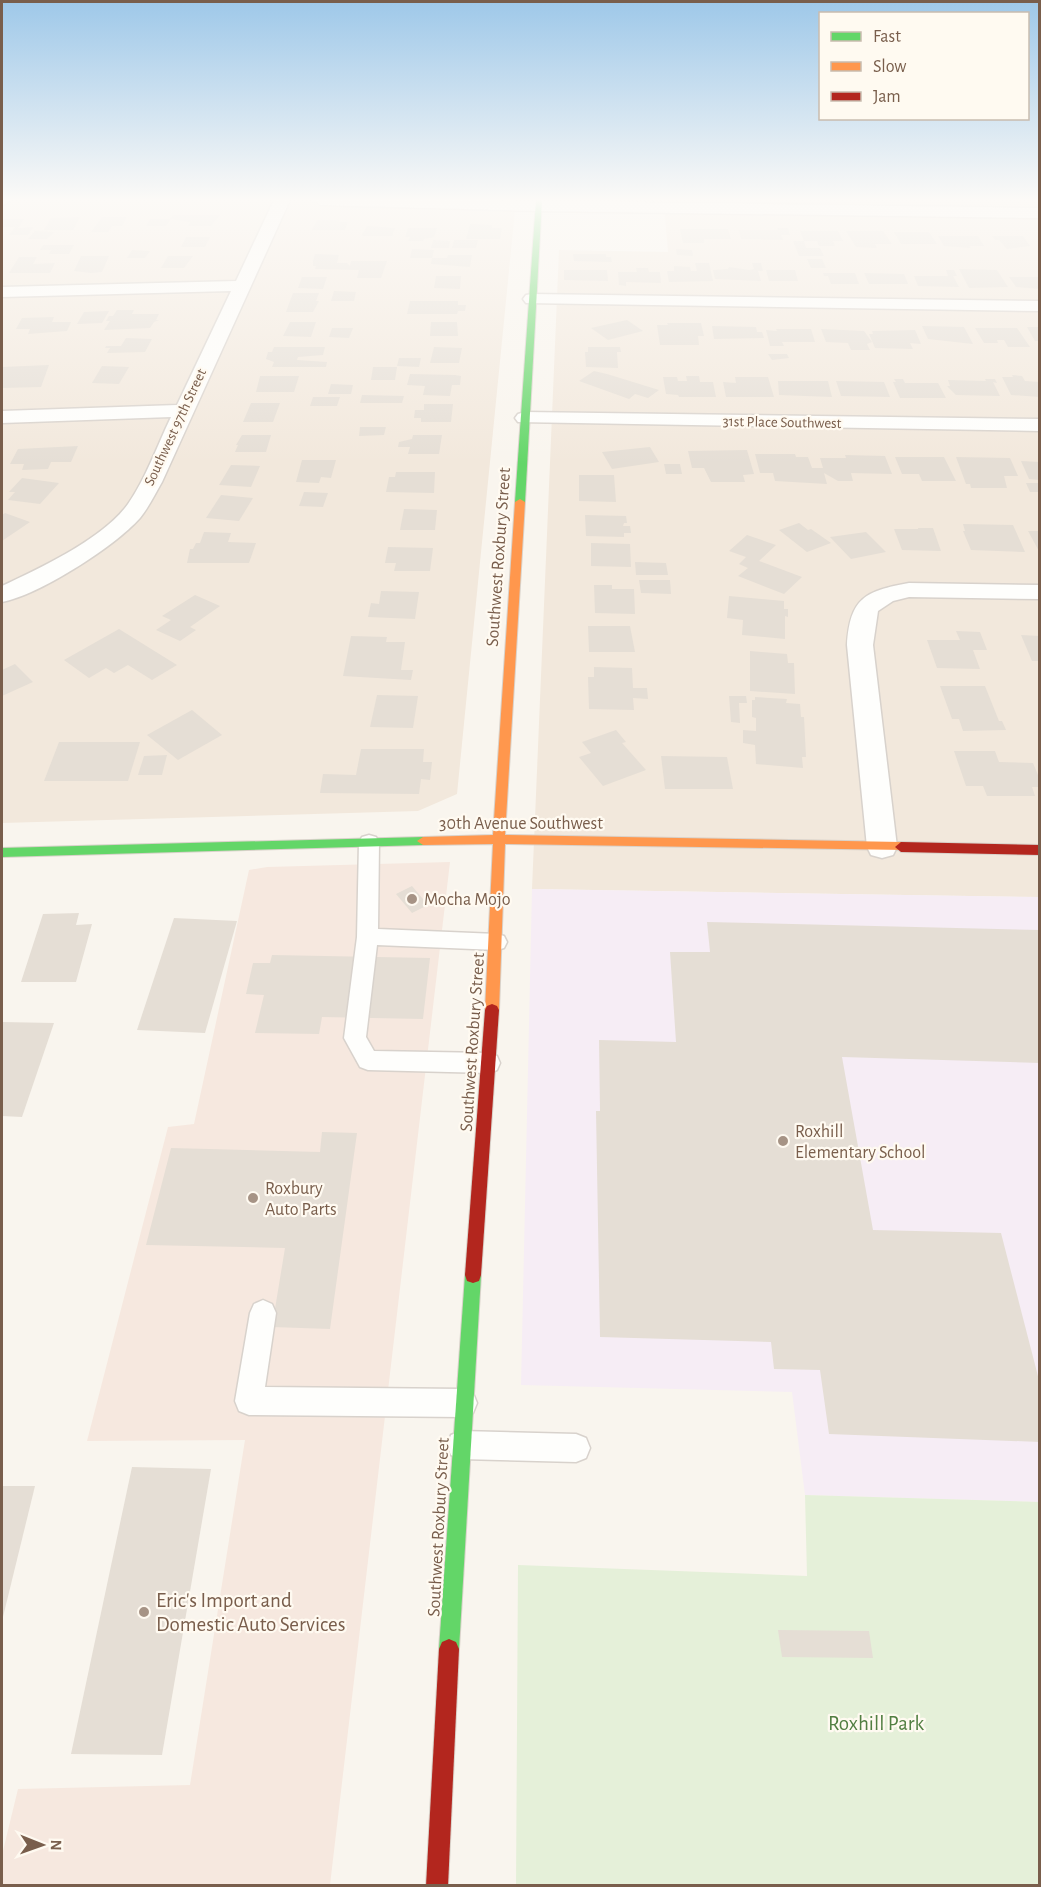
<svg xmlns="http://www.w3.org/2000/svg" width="1041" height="1887" viewBox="0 0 1041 1887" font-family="'Alegreya Sans',sans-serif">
	<rect width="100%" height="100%" fill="#f9f5ee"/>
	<g fill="#f2e8dc">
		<path d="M2,200H516L457,794L418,811L2,823Z"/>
		<path d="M565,200H1039V897L532,889L559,250L668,252L664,204Z"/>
	</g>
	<path fill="#f6e8df" d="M450,862L330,1885L2,1886V1855L18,1789L190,1785L245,1440L87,1441L168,1127L194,1124L249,870L267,867Z"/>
	<path fill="#f6edf5" d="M532,889L1039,897V1502L805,1495L792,1392L521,1385Z"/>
	<path fill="#e5f0d9" d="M805,1495L1039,1502V1885L516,1886L518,1565L807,1576Z"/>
	<g fill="#e5ded5">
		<path d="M173,215H220L211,226H188L190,222L170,219Z"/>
		<path d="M80,217L73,230H44L51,218Z"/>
		<path d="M102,217H127L122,226H112L108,232H91Z"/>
		<path d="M2,219H24L18,228L33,227L28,235H9L15,227H2Z"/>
		<path d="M150,219H171L166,226H146Z"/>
		<path d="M317,220H340L339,222H348L345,230H312Z"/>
		<path d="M470,224L492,225V228H502L500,239H466Z"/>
		<path d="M367,226L395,228L392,236H364L362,235Z"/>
		<path d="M408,228H437L434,237L424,239L423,241H408L410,237H405Z"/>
		<path d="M777,228H788L790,235H781L783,240L741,239L739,230H778Z"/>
		<path d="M680,229H728L731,239H704V243H683Z"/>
		<path d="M35,231L54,232L47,239H28Z"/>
		<path d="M800,231H838L843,241H833L835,246H819L817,241H804Z"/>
		<path d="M846,231H883L892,244H875L877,248L856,247Z"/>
		<path d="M894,232H929L937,244H901Z"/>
		<path d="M938,236H978L984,246H969L971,248L944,246Z"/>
		<path d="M992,236H1023L1030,246L1007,249L999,240H995Z"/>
		<path d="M186,237H210L205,247H181Z"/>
		<path d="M433,240L450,241L449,248H431Z"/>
		<path d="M454,240H478L476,248H452Z"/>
		<path d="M793,241H804L806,248H820L824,256H799Z"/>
		<path d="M43,245H74L69,254H49L51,250H40Z"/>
		<path d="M412,249L434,250L432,258H410Z"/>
		<path d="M676,249L692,250L693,256L677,255Z"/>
		<path d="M132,250L150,251L145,258H127Z"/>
		<path d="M315,254L339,255L337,263H347L350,266L351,261H387L381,278H357L359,270L315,269L316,266H313V261Z"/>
		<path d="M573,254H606V257H611L612,262L574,261Z"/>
		<path d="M448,255H472L470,267L431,264L432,258H447Z"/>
		<path d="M81,256H109L102,272L91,273L74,271Z"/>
		<path d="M168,256H193L184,268H161Z"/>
		<path d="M19,257H37L33,264L55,263L50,273H9Z"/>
		<path d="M807,259H822L826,268H811Z"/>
		<path d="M695,263H709L713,281L669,282L667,271H674V266L690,267L691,271H697Z"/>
		<path d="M752,263H761L763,271H758L761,281L715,279L713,270L728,269L729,267L749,270L754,269Z"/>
		<path d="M636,268H648L649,272H660L661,283L626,282V286L619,285L618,272H637Z"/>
		<path d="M959,269L997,270L1008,287L969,288Z"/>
		<path d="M564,270H607L608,281L564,280Z"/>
		<path d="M766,270H795L798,281H769Z"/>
		<path d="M946,270H954L957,276H953L959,287L918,286L914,276H948Z"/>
		<path d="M823,273H855L859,284H831L828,276H824Z"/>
		<path d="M864,273L904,274L908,284H869Z"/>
		<path d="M436,276H461L460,289L434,288Z"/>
		<path d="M302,277H327L323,289L298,288Z"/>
		<path d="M1009,277H1040V289L1016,287Z"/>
		<path d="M334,291L356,292L354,301H331Z"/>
		<path d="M293,293H319L316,301H319L313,312H286Z"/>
		<path d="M410,301H458V305H466L465,311H458L457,314H407Z"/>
		<path d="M117,310H134L132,314H159L156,320H159L154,322L150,328L104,330L110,321H106L109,316H113Z"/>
		<path d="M109,311L102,323L77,324L84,312Z"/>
		<path d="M54,317L52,322H71L67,331L28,334L30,329H16L22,318Z"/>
		<path d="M627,320L643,331L608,340L591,328Z"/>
		<path d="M290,322H316L311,337L283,336Z"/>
		<path d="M431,322H457L458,336H430Z"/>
		<path d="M667,323H701L704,336H698L699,345H660L657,325H668Z"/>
		<path d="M712,326L756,327L757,332H762L764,338L714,339Z"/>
		<path d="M922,326L964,327L973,344L928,339Z"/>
		<path d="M1027,327H1040V341H1035Z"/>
		<path d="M332,328H353L349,338L329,337Z"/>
		<path d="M975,328H1017L1030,347H1008L1004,340H997L998,343H984Z"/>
		<path d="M776,329H811L815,342H782L784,346H770L766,330L777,331Z"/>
		<path d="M821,329L864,331L872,342L867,344L870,350H851L848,343L826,342Z"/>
		<path d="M915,330L921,344L910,343L913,349L875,348L869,334H873L872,331Z"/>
		<path d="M126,338L152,339L145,352L107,353L110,348H105L106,346H121Z"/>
		<path d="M274,347H325L323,355L298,357L297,360L327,362L326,367H272L274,362L266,359L268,352H272Z"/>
		<path d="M434,347L462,348L459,363H430Z"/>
		<path d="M588,347H620L621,352H617L618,368L586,367L585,352H588Z"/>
		<path d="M768,354H787L789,358L772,360Z"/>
		<path d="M399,358H421L419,367L397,366Z"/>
		<path d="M49,365L41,387L2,388V367Z"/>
		<path d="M102,366L129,367L119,384L92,383Z"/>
		<path d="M373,367H397L395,380H371Z"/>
		<path d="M594,371L607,374L659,390L648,398L635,394L629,399L579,381Z"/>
		<path d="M410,374L455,375L461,376L460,385H452L450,396L423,395L425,386L407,385Z"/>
		<path d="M1012,375L1022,376L1025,381L1040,382V397L1011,395L1002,377H1013Z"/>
		<path d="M260,376H299L294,392H256Z"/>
		<path d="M686,376H699L700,382H713L716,397H679L678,395L666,394L663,377H677L678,381H687Z"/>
		<path d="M735,377H768L774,397H726L723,382L736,383Z"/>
		<path d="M894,379H903L905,383H938L946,398H900L893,382H896Z"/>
		<path d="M985,379H995L997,383L993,382L1000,396L956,395L947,386H950L948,380L986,381Z"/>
		<path d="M778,381H828L832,397L779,395Z"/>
		<path d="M836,381L884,382L890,397L841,396Z"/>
		<path d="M331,384L353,385L351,394H328Z"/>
		<path d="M362,395L404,396L402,403H360Z"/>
		<path d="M313,397H340L337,406H310Z"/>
		<path d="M251,403H280L273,422H243Z"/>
		<path d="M424,404H453L451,422H421V418H414L415,410H424Z"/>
		<path d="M360,427H386L384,435L359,436Z"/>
		<path d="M242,435H271L266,452H235L238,445H236Z"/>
		<path d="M413,435H442L439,454H408L410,447H398L399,442L412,439Z"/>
		<path d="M78,446L71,462H51L48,469L22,470L24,464H10L18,449Z"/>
		<path d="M650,447L659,462L612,469L602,452Z"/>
		<path d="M747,450L754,474L743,475L745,482H711L704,468H692L688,451Z"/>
		<path d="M755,454H795L796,457H808L812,468H823L820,458H846L845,455L885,456L892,474L851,473L853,481H838L824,473L827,484L775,481L773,473H760Z"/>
		<path d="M895,457H944L956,481H922L919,474H902Z"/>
		<path d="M956,457L1010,458L1018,476H1004L1007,488H971L970,484H966Z"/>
		<path d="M302,460H336L331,478L321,477L319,483L296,482Z"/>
		<path d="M1021,461L1040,462V480L1029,479Z"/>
		<path d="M664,464H680L682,474H666Z"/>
		<path d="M231,465L260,466L251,487L219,485Z"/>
		<path d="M396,472H435L434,493L386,492L389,477H395Z"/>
		<path d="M579,475H614L616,502L579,501Z"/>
		<path d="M22,478L59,483L40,504L8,500L15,492H9Z"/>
		<path d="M1026,483H1040V492H1030Z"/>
		<path d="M304,492L328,493L323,507L299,506Z"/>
		<path d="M221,495L253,498L239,521L206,518Z"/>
		<path d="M404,509L437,510L435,530H400Z"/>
		<path d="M5,513L30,522L2,541V515Z"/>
		<path d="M585,515L626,516L627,523H624L623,526H630L631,533H624V537L586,536Z"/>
		<path d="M799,523L808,530L811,529L831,543L807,552L779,530Z"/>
		<path d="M963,524L1013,525L1025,552L971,550L963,531H965Z"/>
		<path d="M918,528H933L941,551L902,550L894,529H918Z"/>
		<path d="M1028,531H1040V553Z"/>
		<path d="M204,532L231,533L228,542L256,543L249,563H187L190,549H193L196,543H200Z"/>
		<path d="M866,532L886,552L851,559L830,537Z"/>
		<path d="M747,535L776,545L759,561L802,577L784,594L738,576L748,568L739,564L746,557L729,551Z"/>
		<path d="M591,543L630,544L631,567L591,566Z"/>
		<path d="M388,547L433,548L430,571H394L396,563H385Z"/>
		<path d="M635,562L666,563L668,575H636Z"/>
		<path d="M639,580H670L671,594L641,593Z"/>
		<path d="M594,585H612V589H634L635,614L595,613Z"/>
		<path d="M381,591L419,592L415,619L368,617L371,603L379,604Z"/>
		<path d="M195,595L220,606L190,627L196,630L180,641L156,630L171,620L162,616Z"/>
		<path d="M729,596L784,601V609H788V617L785,616V639L742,635L743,620L727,618Z"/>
		<path d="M588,626H630L635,652H589Z"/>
		<path d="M119,629L177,665L152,680L128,665L114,673L106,668L89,678L64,660Z"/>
		<path d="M956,631L980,632L987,650H973L980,669L937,668L927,640H960Z"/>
		<path d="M1021,635L1040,636V661H1032Z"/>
		<path d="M351,636L387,637L386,642H405L401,670H413L411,680L343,676Z"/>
		<path d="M750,651L787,654L788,663H794L795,694L750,691Z"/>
		<path d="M15,664L33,682L2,696V670Z"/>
		<path d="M594,667L632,668L633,688H647L648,699L633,698L634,710L589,709L588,677H594Z"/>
		<path d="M940,686H985L999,721H1002L1006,730L963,731L959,719H952Z"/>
		<path d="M377,695L418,696L413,728L370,727Z"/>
		<path d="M729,696H746L747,703H739L740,723L731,722Z"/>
		<path d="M755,697L787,699L786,703L800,704L801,717H804L806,757H802L803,768L756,764L755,745L743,743V730L756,731V718L752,717V700H755Z"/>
		<path d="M192,710L222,735L178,760L147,735Z"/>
		<path d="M616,730L626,742L622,743L646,770L603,786L579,757L591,753L582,742Z"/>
		<path d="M59,742H140L128,781H44Z"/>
		<path d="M361,749H424L423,762H432L430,780L421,779L419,794L320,793L323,774L356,775Z"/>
		<path d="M954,751H995L999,762L1033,763L1040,780V787H1032L1035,796H987L983,786H966Z"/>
		<path d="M167,755L162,775H138L144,756Z"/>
		<path d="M661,756L727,757L733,789H665Z"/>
		<path d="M412,886L428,905L412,913L396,894Z"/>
		<path d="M79,913L76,925L92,924L76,982H21L43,914Z"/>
		<path d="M174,918L237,921L205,1033L137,1030Z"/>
		<path d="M707,922L1040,930V1063L842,1057L873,1230L1001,1233L1040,1384V1442L829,1434L820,1370L774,1369L771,1342L600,1337L596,1111H600L599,1040L676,1042L670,952H710Z"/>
		<path d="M272,955L430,958L423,1019L322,1017L319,1034L255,1033L264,995L246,994L253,963H270Z"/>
		<path d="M2,1022L54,1023L22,1117L2,1116Z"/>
		<path d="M322,1132L357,1133L330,1329L272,1327L285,1248L146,1245L171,1148L320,1152Z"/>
		<path d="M132,1467L211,1469L162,1755L71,1754Z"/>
		<path d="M2,1486H35L2,1621Z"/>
		<path d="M778,1630L869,1631L873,1658L782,1657Z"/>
	</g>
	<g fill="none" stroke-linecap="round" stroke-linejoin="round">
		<g stroke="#d8d2cc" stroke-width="3">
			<g id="lane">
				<path d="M369,835L376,837L379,842L378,929L497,934L504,936L507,942L504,948L497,950L377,945L366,1037L374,1051L489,1053L497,1056L500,1063L497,1070L489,1073L368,1070L360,1067L344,1038L357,937L359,842L362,837Z"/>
				<path d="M263,1300L272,1304L276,1313L265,1387L463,1389L473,1393L477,1403L473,1413L463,1417L249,1415L239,1411L235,1401L250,1313L254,1304Z"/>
				<path d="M461,1431L576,1434L586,1438L590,1448L586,1458L576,1462L461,1459L451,1455L447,1445L451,1435Z"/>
			</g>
		</g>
		<g stroke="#d8d2cc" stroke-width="3">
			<g id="street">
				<path d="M2,200H11L3,205Z"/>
				<path d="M274,200H290L162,482C155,494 149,507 140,518C114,547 39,595 2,602V586C40,568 103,539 128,504C146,478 157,446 171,417L2,423V411L177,405L231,291L2,297V287L236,281Z"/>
				<path d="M313,200H486L1040,208V218L538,211L321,205Z"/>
				<path d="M532,294L1040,301V311L526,303L523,299L526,295Z"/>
				<path d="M525,412L1040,419V431L518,422L515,418L518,414Z"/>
				<path d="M909,583L1040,585V599L909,597L893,601L878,611L873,645L897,847L893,855L882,858L871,855L867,847L847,645C850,598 865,591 909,583Z"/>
			</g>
		</g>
		<g stroke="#d9d2ca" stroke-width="2">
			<g id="fast">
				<path d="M536,200H542L525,502L520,505L515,502Z"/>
				<path d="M423,837L429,841L423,845L2,857V848Z"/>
				<path d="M473,1267L479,1269L481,1275L459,1649L456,1656L449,1659L442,1656L439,1649L465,1275L467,1269Z"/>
			</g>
		</g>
		<g stroke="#d9d2ca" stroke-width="2">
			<path id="slow" d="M520,499L525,502L505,835L901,842L907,847L905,850L505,844L499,1010L497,1014L492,1016L487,1014L485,1010L493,844L423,845L417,841L423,837L493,835L515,502Z"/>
		</g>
		<g stroke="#d9d2ca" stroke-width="2">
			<g id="jam">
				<path d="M901,842L1040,845V855L901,852L895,847Z"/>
				<path d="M492,1004L497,1006L499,1010L481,1275L479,1281L473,1283L467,1281L465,1275L485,1010L487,1006Z"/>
				<path d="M449,1639L456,1642L459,1649L448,1886H426L439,1649L442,1642Z"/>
			</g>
		</g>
		<use href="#lane" fill="#fefefc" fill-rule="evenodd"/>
		<use href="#street" fill="#fefefc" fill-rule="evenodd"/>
		<use href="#fast" fill="#63d668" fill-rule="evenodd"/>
		<use href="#slow" fill="#ff974d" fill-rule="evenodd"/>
		<use href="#jam" fill="#b3261e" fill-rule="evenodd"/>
	</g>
	<linearGradient id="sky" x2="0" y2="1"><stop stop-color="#9ec8e9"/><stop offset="0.43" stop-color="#fcfaf7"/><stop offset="1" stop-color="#fcfaf7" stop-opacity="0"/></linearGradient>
	<rect width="1041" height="464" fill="url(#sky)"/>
	<g fill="#a69385" stroke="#fffaf1" stroke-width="2">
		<circle cx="412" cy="899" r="6"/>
		<circle cx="783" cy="1141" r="6"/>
		<circle cx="253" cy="1198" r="6"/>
		<circle cx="144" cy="1612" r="6"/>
	</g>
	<g text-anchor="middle" stroke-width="4.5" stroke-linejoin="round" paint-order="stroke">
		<g font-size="15" fill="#795e4c" stroke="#fffaf1">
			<text transform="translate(782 422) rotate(1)" y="5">31st Place Southwest</text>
			<text transform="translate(175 427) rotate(-65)" y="5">Southwest 97th Street</text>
		</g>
		<g font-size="18" fill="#795e4c" stroke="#fffaf1">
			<text transform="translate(498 557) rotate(-86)" y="6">Southwest Roxbury Street</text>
			<text x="521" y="829">30th Avenue Southwest</text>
			<text transform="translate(472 1042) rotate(-86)" y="6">Southwest Roxbury Street</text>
			<text transform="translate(438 1527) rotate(-87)" y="6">Southwest Roxbury Street</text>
		</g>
		<g font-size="18" fill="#795e4c" stroke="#fffaf1" text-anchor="start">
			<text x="424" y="905">Mocha Mojo</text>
			<text x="795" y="1137">Roxhill<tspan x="795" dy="21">Elementary School</tspan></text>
			<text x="265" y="1194">Roxbury<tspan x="265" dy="21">Auto Parts</tspan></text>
		</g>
		<g font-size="21" fill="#795e4c" stroke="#fffaf1" text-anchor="start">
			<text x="156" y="1607">Eric's Import and<tspan x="156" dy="24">Domestic Auto Services</tspan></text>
		</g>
		<g font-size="21" fill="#527f42" stroke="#fffaf1">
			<text x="876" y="1730">Roxhill Park</text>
		</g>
	</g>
	<rect width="1041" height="1887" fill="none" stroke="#795e4c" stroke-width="6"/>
	<rect x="819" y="12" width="210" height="108" fill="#fffaf1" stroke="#c9bcaf" stroke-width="1.5"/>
	<rect x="831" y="32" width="30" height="9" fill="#63d668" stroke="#c9bcaf" stroke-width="1.5"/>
	<text x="873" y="42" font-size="18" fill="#795e4c">Fast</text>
	<rect x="831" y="62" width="30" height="9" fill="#ff974d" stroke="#c9bcaf" stroke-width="1.5"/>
	<text x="873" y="72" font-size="18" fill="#795e4c">Slow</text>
	<rect x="831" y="92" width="30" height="9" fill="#b3261e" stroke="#c9bcaf" stroke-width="1.5"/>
	<text x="873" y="102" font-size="18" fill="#795e4c">Jam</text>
	<g transform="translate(42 1845) rotate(91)" stroke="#fffaf1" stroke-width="4.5" paint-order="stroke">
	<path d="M0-4.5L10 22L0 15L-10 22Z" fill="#795e4c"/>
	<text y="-9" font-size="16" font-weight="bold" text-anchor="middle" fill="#795e4c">N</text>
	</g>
</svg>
